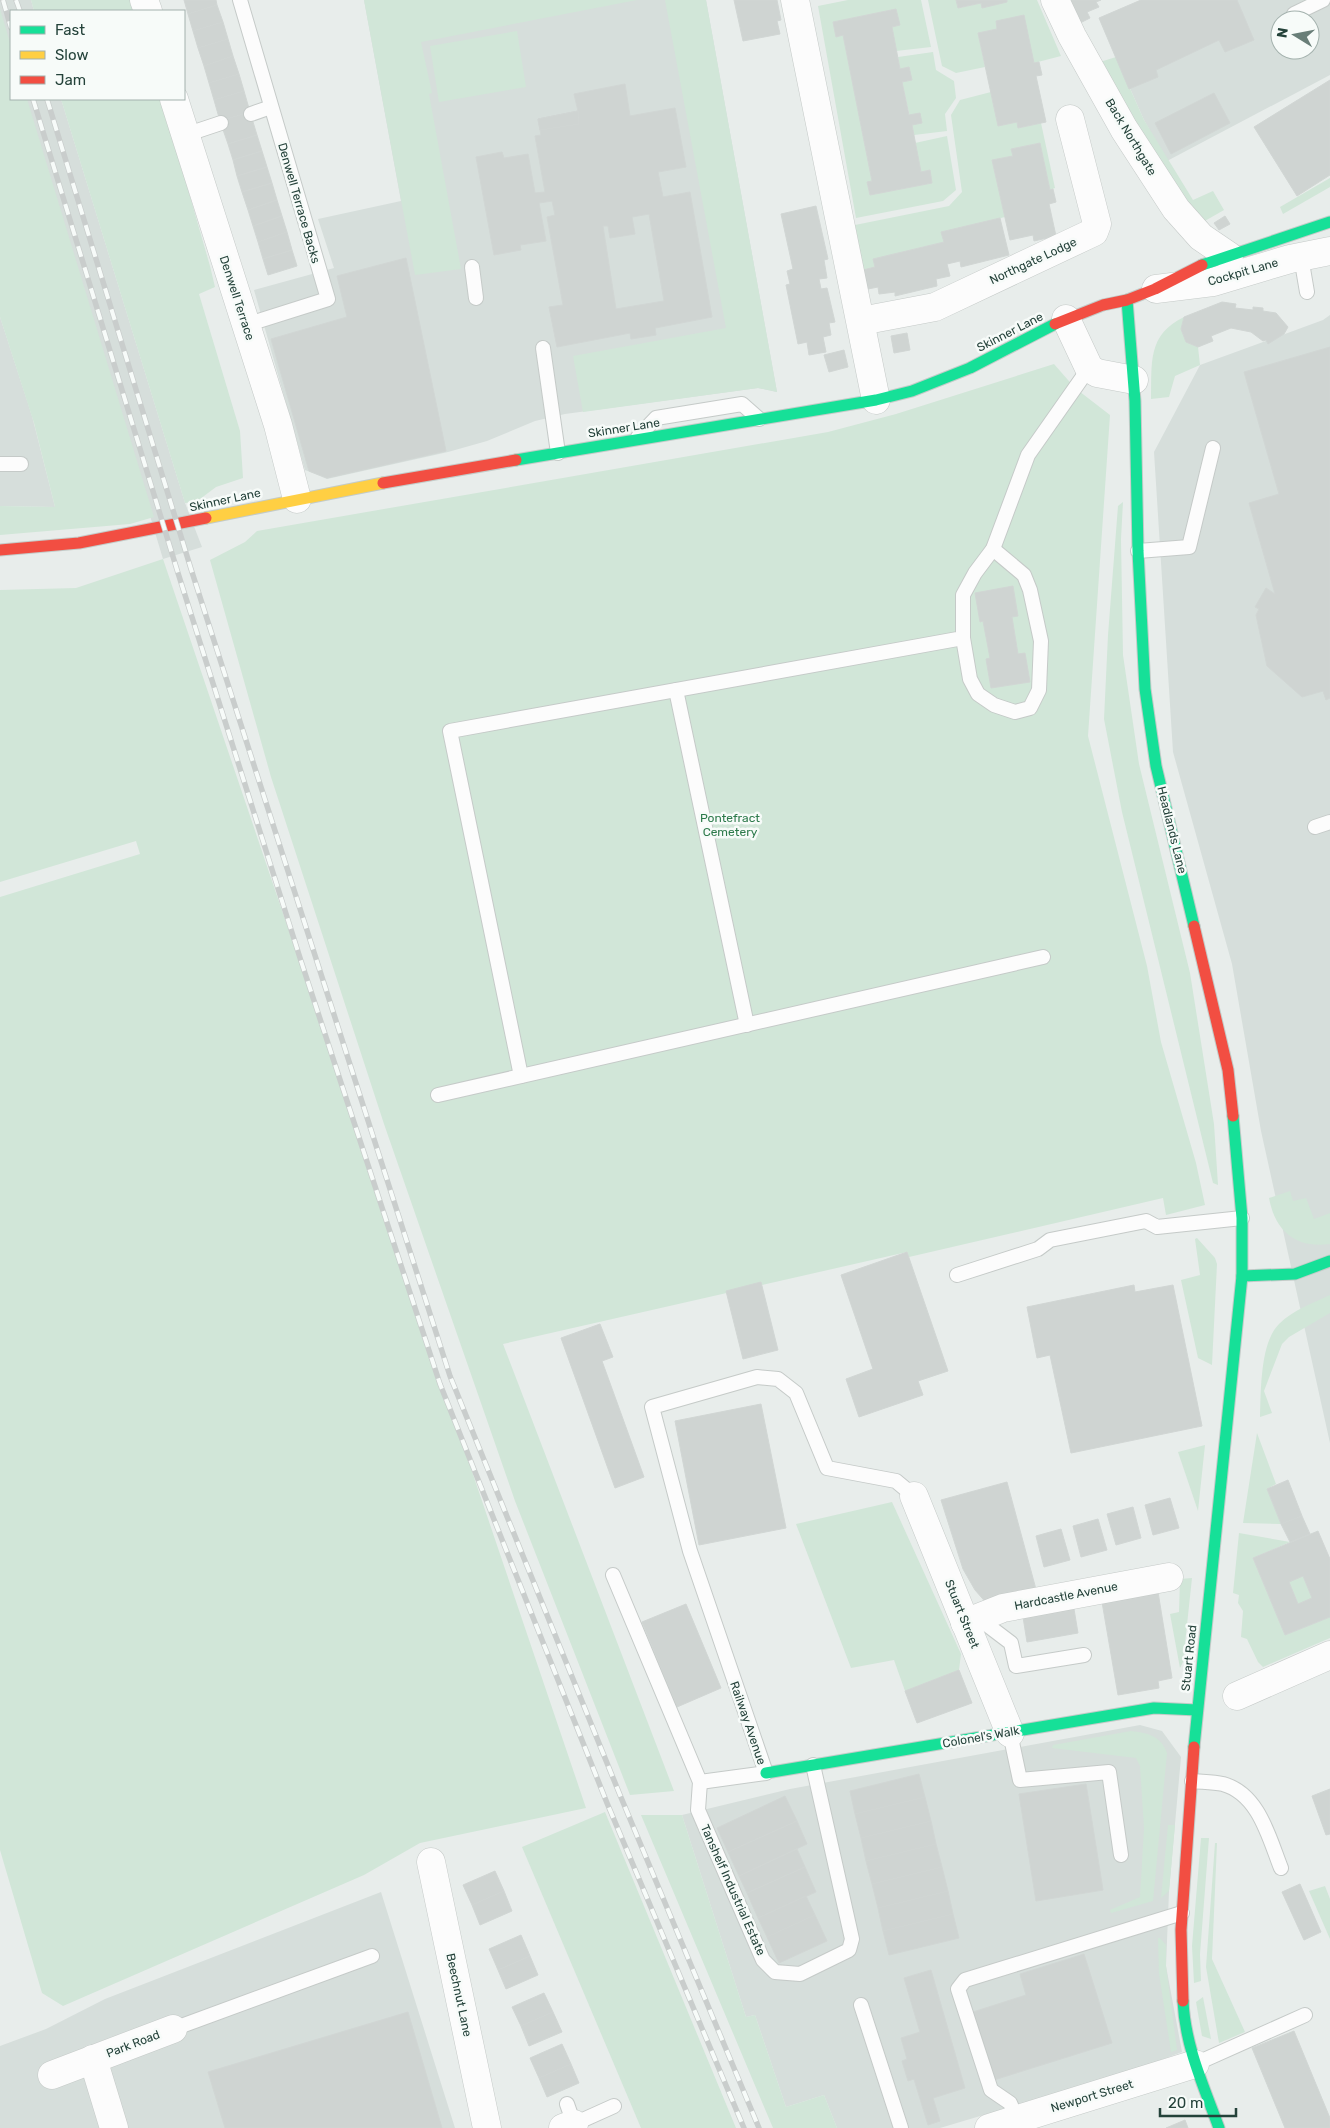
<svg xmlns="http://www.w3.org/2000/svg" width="1330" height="2128" viewBox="0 0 1330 2128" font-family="Rubik,sans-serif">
	<rect width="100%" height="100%" fill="#e8edeb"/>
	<g fill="#d6dedb" fill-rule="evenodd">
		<path d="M0,0H31L34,11H11V55L0,17Z"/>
		<path d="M364,0H706L777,392L758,388L565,414L535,421L487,441L448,452L327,479L305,470L254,290L334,268L318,219L401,201Z"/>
		<path d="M1141,0H1330V75L1167,161L1144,120L1099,18ZM1280,20H1310V50H1280Z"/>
		<path d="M25,99H61L185,503L202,547L163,559Z"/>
		<path d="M1330,315V1443L1261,1131L1232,964L1173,752L1154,452L1200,365L1323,320Z"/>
		<path d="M0,317L32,416L55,507L0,506Z"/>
		<path d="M1140,1725L1162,1731L1181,1757L1169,1891L1166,1966L1182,2052L1128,2072L940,2128H837L824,2095L786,2107L755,2015L746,2017L682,1815L790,1789Z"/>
		<path d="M381,1892L455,2128H0V2046L46,2029L105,1999Z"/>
	</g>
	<g fill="#d1e6d8">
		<path d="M31,0H131L135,11H34Z"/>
		<path d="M364,0H637L421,42L432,93L429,94L461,269L415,275Z"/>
		<path d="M665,0H706L777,392L758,388L583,412L573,356L726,328Z"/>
		<path d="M848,0H921L931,47L896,51L892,27L899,25L896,9L833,22L836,37L843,35L872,181L867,183L870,195L932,183L930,170L921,172L915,143L947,136L956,190L943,201L856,218L818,6Z"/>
		<path d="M928,0H956L959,8L981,3L982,8L1007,0H1037L1061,56L1034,63L996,21L997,29L978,33L985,67L956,73L942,66Z"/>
		<path d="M0,9L11,46V99H27L154,517L130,524L0,535V506L55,507L34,423L0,317Z"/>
		<path d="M517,31L526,87L439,102L430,46Z"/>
		<path d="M933,52L936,70L954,81L956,98L945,114L947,131L914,135L902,82L912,80L909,67L900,69L898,57Z"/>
		<path d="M1116,57L1144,120L1193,200L1213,191L1224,210L1203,222C1161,182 1127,113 1100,62Z"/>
		<path d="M991,92L998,126L1017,122L1019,128L1041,123L1055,188L1050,190L1040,143L1011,149L1013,156L992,160L1005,217L942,232L944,242L874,259L875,267L863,270L855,225L949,206L962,192L951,115L960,100Z"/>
		<path d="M61,99H162L210,266L215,287L199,294L240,431L243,478L216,487L196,502L185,503Z"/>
		<path d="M1330,178V187L1283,214L1280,207Z"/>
		<path d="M1184,317L1181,329L1186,342L1198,347L1200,365L1175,376L1169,397L1151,399C1152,363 1147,335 1184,317Z"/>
		<path d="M1054,364L1075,388L1110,415L1088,736L1147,966L1161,1042L1196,1163L1205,1205L1166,1215L1163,1198L909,1257L907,1252L503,1344L674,1791L630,1795L515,1501L384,1124L271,777L210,560L245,542L257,531L828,432L896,414Z"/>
		<path d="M1123,502L1121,539L1123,655L1139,764L1190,973L1214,1124L1218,1185L1213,1183L1122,812L1104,719L1108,635L1118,506Z"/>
		<path d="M163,559L586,1808L420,1843L364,1875L63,2006L42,1993L0,1850V897L140,854L136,841L0,882V590L76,588Z"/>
		<path d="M1290,1191L1293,1201L1306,1198L1314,1219L1330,1213V1244C1296,1249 1275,1231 1269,1198Z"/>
		<path d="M1197,1238L1215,1258L1217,1264L1212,1365L1198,1358L1181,1280L1200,1275L1195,1239Z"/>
		<path d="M1330,1295V1313L1289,1337L1282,1344L1264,1391L1272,1413L1260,1417C1261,1391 1260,1343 1279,1324C1293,1310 1313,1303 1330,1295Z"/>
		<path d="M1257,1433L1276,1484L1267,1489L1281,1524L1243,1523Z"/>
		<path d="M1205,1445L1198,1511L1178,1452Z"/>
		<path d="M892,1502L961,1654L959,1670L905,1691L894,1660L851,1668L796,1524Z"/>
		<path d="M1239,1533L1290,1542L1253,1558L1285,1635L1330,1617V1638L1263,1667L1258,1662L1247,1639L1241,1637L1243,1611L1238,1603L1239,1595L1233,1593Z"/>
		<path d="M1303,1576L1312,1598L1298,1604L1289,1582Z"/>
		<path d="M1192,1578L1183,1662L1180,1668L1170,1614L1179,1612L1180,1579Z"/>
		<path d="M1131,1731C1148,1733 1161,1736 1167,1753L1153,1901L1111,1913L1110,1910L1140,1897L1144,1828L1140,1766L1136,1758L1052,1748L1053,1745Z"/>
		<path d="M605,1812L736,2128H641L522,1847Z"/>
		<path d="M641,1815H682L746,2017L755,2015L786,2107L824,2095L837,2128H773Z"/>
		<path d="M1168,1825H1175L1169,1891L1161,1898Z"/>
		<path d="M1201,1838H1209L1200,1954L1201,1981L1194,1983L1192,1946Z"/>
		<path d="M1215,1843H1217L1212,1959L1245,2032L1219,2043L1206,1967Z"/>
		<path d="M1325,1886L1330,1899V1939L1309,1891Z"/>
		<path d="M1158,1938H1160L1166,1945V1966L1177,2050L1171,2052L1159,1974Z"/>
		<path d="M1203,1997L1211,2039L1202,2036L1196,2002Z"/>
	</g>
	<g fill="#cfd4d2" stroke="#d1d6d4" fill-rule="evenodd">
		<path d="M184,0H216L217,5L188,14Z"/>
		<path d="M734,0H777L781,20L777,21L780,34L743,41Z"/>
		<path d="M956,0H1007V2L982,8L981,3L958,8Z"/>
		<path d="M1070,0H1101L1096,2L1099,7L1087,12L1090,18L1080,23Z"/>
		<path d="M1141,0H1237L1254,40L1225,52L1219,40L1156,70L1158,77L1129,89L1099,18Z"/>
		<path d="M217,5L223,22L193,31L188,14Z"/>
		<path d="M896,9L900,25L892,27L900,69L909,67L912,80L902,82L909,115L920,113L922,123L912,125L921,172L930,170L932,183L870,195L867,182L872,181L843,35L836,37L833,22Z"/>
		<path d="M1024,15L1034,63L1039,62L1042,75L1036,76L1046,122L1018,128L1017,122L998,126L978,33L997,29L996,21Z"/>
		<path d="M223,22L228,39L198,48L193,31Z"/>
		<path d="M228,39L233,56L204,66L198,48Z"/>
		<path d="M233,56L239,74L209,83L204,66Z"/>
		<path d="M239,74L244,91L214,100L209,83Z"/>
		<path d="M1330,80V175L1297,196L1254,127Z"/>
		<path d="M625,84L630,116L675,108L686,167L658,172L663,197L690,192L712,317L655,328L656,335L631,339L630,333L557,347L549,307L563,305L547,217L555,215L552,201L539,203L546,241L520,245L521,250L494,255L476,157L502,152L504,158L528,154L535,193L545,192L535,136L541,135L538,119L578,111L574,94ZM649,214L664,301L616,309L603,226H608L610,238L635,234L632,217Z"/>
		<path d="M244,91L250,112L220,121L214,100Z"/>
		<path d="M1214,93L1230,123L1171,154L1155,123Z"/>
		<path d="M578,111L579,124L540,130L538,119Z"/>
		<path d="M250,112L257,135L228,144L220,121Z"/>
		<path d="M257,135L262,151L233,160L228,144Z"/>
		<path d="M1040,143L1050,190L1053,189L1056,202L1049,204L1056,236L1034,241L1033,235L1010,240L992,160L1013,156L1011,149Z"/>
		<path d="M262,151L267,167L237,176L233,160Z"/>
		<path d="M267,167L272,183L242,192L237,176Z"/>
		<path d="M272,183L277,200L248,210L242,192Z"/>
		<path d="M277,200L282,216L253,226L248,210Z"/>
		<path d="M816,206L828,259L824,260L827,278L819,279L821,289L827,288L835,322L829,323L831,335L823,337L826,352L809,355L807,342L798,344L786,285L790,284L787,271L793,269L781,214Z"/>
		<path d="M282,216L287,232L258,242L253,226Z"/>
		<path d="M1225,216L1230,224L1219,230L1214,223Z"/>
		<path d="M1000,218L1009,255L961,267L960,261L947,264L950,276L936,279L937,286L895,296V292L879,294L878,287L868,289L863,270L875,267L873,259L944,242L941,232Z"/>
		<path d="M287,232L292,250L263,259L258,242Z"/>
		<path d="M292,250L297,266L268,275L263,259Z"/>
		<path d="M406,258L446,451L327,478L309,471L271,339L347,317L337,276Z"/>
		<path d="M1222,302L1236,304L1235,308L1253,310V307L1263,308V311L1276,313L1288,327L1284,334L1268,344L1266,340L1263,341L1251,332L1231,328L1211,336L1213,341L1198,347L1186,342L1181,329L1184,317Z"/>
		<path d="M907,333L910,350L894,353L891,336Z"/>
		<path d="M1330,347V698L1326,700L1323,691L1302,697L1267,666L1256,615L1259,609L1255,607L1266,588L1275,594L1249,503L1279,494L1244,372Z"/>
		<path d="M844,350L848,367L829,372L824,355Z"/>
		<path d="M1013,586L1018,616L1012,617L1018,654L1025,653L1030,682L991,688L986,659L990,658L983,621L980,622L975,593Z"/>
		<path d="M907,1252L948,1371L918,1381L923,1395L859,1417L846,1379L873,1369L841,1275Z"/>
		<path d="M761,1282L778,1350L743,1359L726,1291Z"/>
		<path d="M1134,1285L1135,1292L1173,1285L1202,1426L1071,1453L1050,1355L1037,1358L1027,1307Z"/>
		<path d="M600,1324L613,1357L602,1361L644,1477L615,1488L561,1338Z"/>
		<path d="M761,1404L786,1528L699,1545L675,1421Z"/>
		<path d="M1288,1480L1302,1516L1281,1524L1267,1489Z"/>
		<path d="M1007,1482L1037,1593L989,1606L975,1590L963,1569L941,1500Z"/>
		<path d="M1170,1498L1179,1528L1153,1535L1145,1505Z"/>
		<path d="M1133,1507L1141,1538L1116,1545L1107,1514Z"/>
		<path d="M1302,1516L1310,1534L1290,1542L1281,1524Z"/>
		<path d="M1098,1519L1107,1550L1081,1557L1073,1526Z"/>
		<path d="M1061,1529L1070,1560L1044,1567L1036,1536Z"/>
		<path d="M1318,1531L1330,1559V1617L1285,1635L1253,1558ZM1303,1576L1312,1598L1298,1604L1289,1582Z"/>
		<path d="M1158,1592L1172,1678L1158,1681L1159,1688L1118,1695L1102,1602Z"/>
		<path d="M686,1604L721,1688L677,1707L642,1622Z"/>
		<path d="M1074,1609L1078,1633L1027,1642L1023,1617Z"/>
		<path d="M959,1670L972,1703L917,1723L905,1691Z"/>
		<path d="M919,1774L925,1797L855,1814L850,1791Z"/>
		<path d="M1086,1784L1103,1890L1036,1901L1019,1794Z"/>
		<path d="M1330,1789V1834L1326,1835L1312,1796Z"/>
		<path d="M785,1796L797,1821L728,1852L717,1828Z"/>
		<path d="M925,1797L931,1821L861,1838L855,1814Z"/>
		<path d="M797,1821L807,1844L739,1876L728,1852Z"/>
		<path d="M931,1821L936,1844L866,1861L861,1838Z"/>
		<path d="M936,1844L942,1867L872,1884L866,1861Z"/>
		<path d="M797,1849L805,1867L747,1893L739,1876Z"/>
		<path d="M805,1867L816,1892L758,1918L747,1893Z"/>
		<path d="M942,1867L948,1891L878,1908L872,1884Z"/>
		<path d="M495,1871L504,1891L472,1905L463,1885Z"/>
		<path d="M1300,1884L1321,1932L1304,1940L1282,1892Z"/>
		<path d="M504,1891L512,1911L480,1925L472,1905Z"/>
		<path d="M948,1891L953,1914L883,1931L878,1908Z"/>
		<path d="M806,1896L815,1915L767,1937L758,1918Z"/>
		<path d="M953,1914L959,1938L889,1955L883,1931Z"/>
		<path d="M815,1915L827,1941L779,1963L767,1937Z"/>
		<path d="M521,1935L530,1956L498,1970L489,1949Z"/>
		<path d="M1084,1954L1112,2043L994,2080L973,2012L1026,1995L1020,1974Z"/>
		<path d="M530,1956L538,1975L506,1989L498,1970Z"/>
		<path d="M931,1970L965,2088L933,2098L940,2121L928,2125L914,2079L908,2081L902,2061L907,2059L901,2038L920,2032L904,1978Z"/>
		<path d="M544,1993L553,2012L521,2026L512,2007Z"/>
		<path d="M408,2012L442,2128H225L208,2072Z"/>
		<path d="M553,2012L562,2032L529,2046L521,2026Z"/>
		<path d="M1294,2031L1330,2118V2128H1285L1252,2048Z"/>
		<path d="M562,2044L571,2064L539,2078L530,2058Z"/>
		<path d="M571,2064L579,2083L547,2097L539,2078Z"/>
		<path d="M1185,2120L1188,2128H1166Z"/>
	</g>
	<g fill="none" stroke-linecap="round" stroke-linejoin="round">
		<g stroke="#c5cac8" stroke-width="16">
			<g id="lane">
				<path d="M240,0L328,299L246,325"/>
				<path d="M1294,14L1323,0"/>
				<path d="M251,114L271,107"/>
				<path d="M185,135L221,123"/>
				<path d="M1301,257L1307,292"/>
				<path d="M472,267L476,298"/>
				<path d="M543,348L558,453"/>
				<path d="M638,437L656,418L742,404L759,419"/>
				<path d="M0,464H21"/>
				<path d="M1138,551L1189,547L1213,448"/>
				<path d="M963,638L970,679L978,694L994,705L1015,712L1030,708L1039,690L1041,641L1030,590L1024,575L993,549"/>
				<path d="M676,690L747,1025"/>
				<path d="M1315,827L1330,822"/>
				<path d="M521,1076L450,731L963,638V595L975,573L993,549L1028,455L1089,368"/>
				<path d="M438,1095L1043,957"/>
				<path d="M957,1275L1038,1249L1050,1240L1146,1221L1157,1227L1242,1218"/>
				<path d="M613,1575L700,1782L698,1810L763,1960L775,1972L800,1974L849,1950L852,1939L813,1765"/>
				<path d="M978,1618L1011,1643L1016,1666L1084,1655"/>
				<path d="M1010,1733L1020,1780L1109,1772L1121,1855"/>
				<path d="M1192,1781C1202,1782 1213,1782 1223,1784C1259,1794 1269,1838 1281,1868"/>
				<path d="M700,1782L766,1773L690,1551L652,1407L757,1377L778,1379L796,1393L827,1468L896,1481L914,1496"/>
				<path d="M861,2005L901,2128"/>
				<path d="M173,2029L372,1956"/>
				<path d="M1195,2064L1305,2015"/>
				<path d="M567,2104L574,2124L614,2106"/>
				<path d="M1017,2119L1010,2103L991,2090L958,1989L965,1980L1182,1913"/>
			</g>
		</g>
		<g stroke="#c5cac8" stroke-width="29">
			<g id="street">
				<path d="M144,0L148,11"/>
				<path d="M795,0L876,400"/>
				<path d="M1055,0L1072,36L1124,129L1176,209L1201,237L1229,256"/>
				<path d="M174,99L278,425L297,499"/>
				<path d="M1156,289L1213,282L1290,259L1330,251"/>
				<path d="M1066,319L1089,368L1097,373L1134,380"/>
				<path d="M861,321L935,307L1094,232L1097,224L1070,119"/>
				<path d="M914,1496L1010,1733"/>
				<path d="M965,1623L1003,1608L1169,1577"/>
				<path d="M1237,1696L1330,1655"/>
				<path d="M431,1862L487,2128"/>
				<path d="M93,2059L114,2128"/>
				<path d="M52,2075L173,2029"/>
				<path d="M563,2128L574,2124"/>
				<path d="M989,2128L1195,2064"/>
			</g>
		</g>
		<g stroke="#c3cbc8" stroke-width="13">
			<g id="fast">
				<path d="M1202,265L1330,222"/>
				<path d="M1127,300L1135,401L1138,551L1145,689L1156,766L1194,926"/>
				<path d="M516,460L876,400L912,391L970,368L1055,324"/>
				<path d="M1242,1276L1295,1274L1330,1261"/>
				<path d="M1194,1747L1242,1276V1218L1233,1116"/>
				<path d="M766,1773L1154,1708L1197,1710"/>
				<path d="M1183,2001C1185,2046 1204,2087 1219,2128"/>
			</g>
		</g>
		<g stroke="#c3cbc8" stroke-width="13">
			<path id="slow" d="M206,518L383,483"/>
		</g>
		<g stroke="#c3cbc8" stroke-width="13">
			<g id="jam">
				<path d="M1055,324L1103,305L1127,300L1155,289L1202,265"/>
				<path d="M383,483L516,460"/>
				<path d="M0,550L79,543L206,518"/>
				<path d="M1194,926L1228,1070L1233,1116"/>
				<path d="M1183,2001L1181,1930L1194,1747"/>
			</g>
		</g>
		<use href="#lane" stroke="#fcfcfc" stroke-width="14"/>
		<use href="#street" stroke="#fcfcfc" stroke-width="28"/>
		<use href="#fast" stroke="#16e098" stroke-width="11"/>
		<use href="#slow" stroke="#ffcf43" stroke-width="11"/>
		<use href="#jam" stroke="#f24e42" stroke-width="11"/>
		<g stroke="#c9cdcc" stroke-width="5.5">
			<g id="rail">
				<path d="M3,0L11,28"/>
				<path d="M16,0L20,11"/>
				<path d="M33,99L178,573L301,961L440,1384L607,1803L744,2128"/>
				<path d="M47,99L191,569L450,1376L620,1795L759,2128"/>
			</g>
		</g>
		<use href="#rail" stroke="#f7fbf9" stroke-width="4" stroke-dasharray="11" stroke-linecap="butt"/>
	</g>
	<g text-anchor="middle" stroke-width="5" stroke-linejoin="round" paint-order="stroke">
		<g font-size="12" fill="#24423a" stroke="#f7fbf9">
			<text transform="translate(1131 137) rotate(59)" y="4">Back Northgate</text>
			<text transform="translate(299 203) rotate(74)" y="4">Denwell Terrace Backs</text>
			<text transform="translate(1033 261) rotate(-25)" y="4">Northgate Lodge</text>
			<text transform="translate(1243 272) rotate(-16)" y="4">Cockpit Lane</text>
			<text transform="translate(237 298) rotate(72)" y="4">Denwell Terrace</text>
			<text transform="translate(1010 332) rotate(-27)" y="4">Skinner Lane</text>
			<text transform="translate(624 428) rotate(-9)" y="4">Skinner Lane</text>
			<text transform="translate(225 500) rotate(-12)" y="4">Skinner Lane</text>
			<text transform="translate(1172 830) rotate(76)" y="4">Headlands Lane</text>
			<text transform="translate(1066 1596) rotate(-11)" y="4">Hardcastle Avenue</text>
			<text transform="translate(962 1614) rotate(68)" y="4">Stuart Street</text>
			<text transform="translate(1189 1658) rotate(-84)" y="4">Stuart Road</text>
			<text transform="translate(748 1723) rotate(71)" y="4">Railway Avenue</text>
			<text transform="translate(981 1737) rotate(-10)" y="4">Colonel's Walk</text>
			<text transform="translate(733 1890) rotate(66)" y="4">Tanshelf Industrial Estate</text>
			<text transform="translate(459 1995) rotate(78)" y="4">Beechnut Lane</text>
			<text transform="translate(133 2044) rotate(-21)" y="4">Park Road</text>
			<text transform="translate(1092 2096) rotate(-17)" y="4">Newport Street</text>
		</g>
		<g font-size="12" fill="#2d7a4b" stroke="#f7fbf9">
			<text x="730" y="822">Pontefract<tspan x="730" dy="14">Cemetery</tspan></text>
		</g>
	</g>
	<rect x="10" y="10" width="175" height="90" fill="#f7fbf9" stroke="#a3b1ad"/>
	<rect x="20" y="26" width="25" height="8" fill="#16e098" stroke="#a3b1ad"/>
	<text x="55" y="35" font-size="15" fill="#24423a">Fast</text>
	<rect x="20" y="51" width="25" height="8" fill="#ffcf43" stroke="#a3b1ad"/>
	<text x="55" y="60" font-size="15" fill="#24423a">Slow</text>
	<rect x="20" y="76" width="25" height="8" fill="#f24e42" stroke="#a3b1ad"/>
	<text x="55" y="85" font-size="15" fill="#24423a">Jam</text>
	<g transform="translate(1295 35) rotate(280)"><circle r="24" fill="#f7fbf9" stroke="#a3b1ad"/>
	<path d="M0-4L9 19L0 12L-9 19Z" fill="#697e78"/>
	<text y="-8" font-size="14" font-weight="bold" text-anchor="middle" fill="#24423a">N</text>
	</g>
	<path d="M1160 2108v8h76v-8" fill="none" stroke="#24423a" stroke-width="2.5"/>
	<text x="1168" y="2108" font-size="15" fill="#24423a" stroke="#f7fbf9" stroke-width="4" paint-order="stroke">20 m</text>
</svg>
